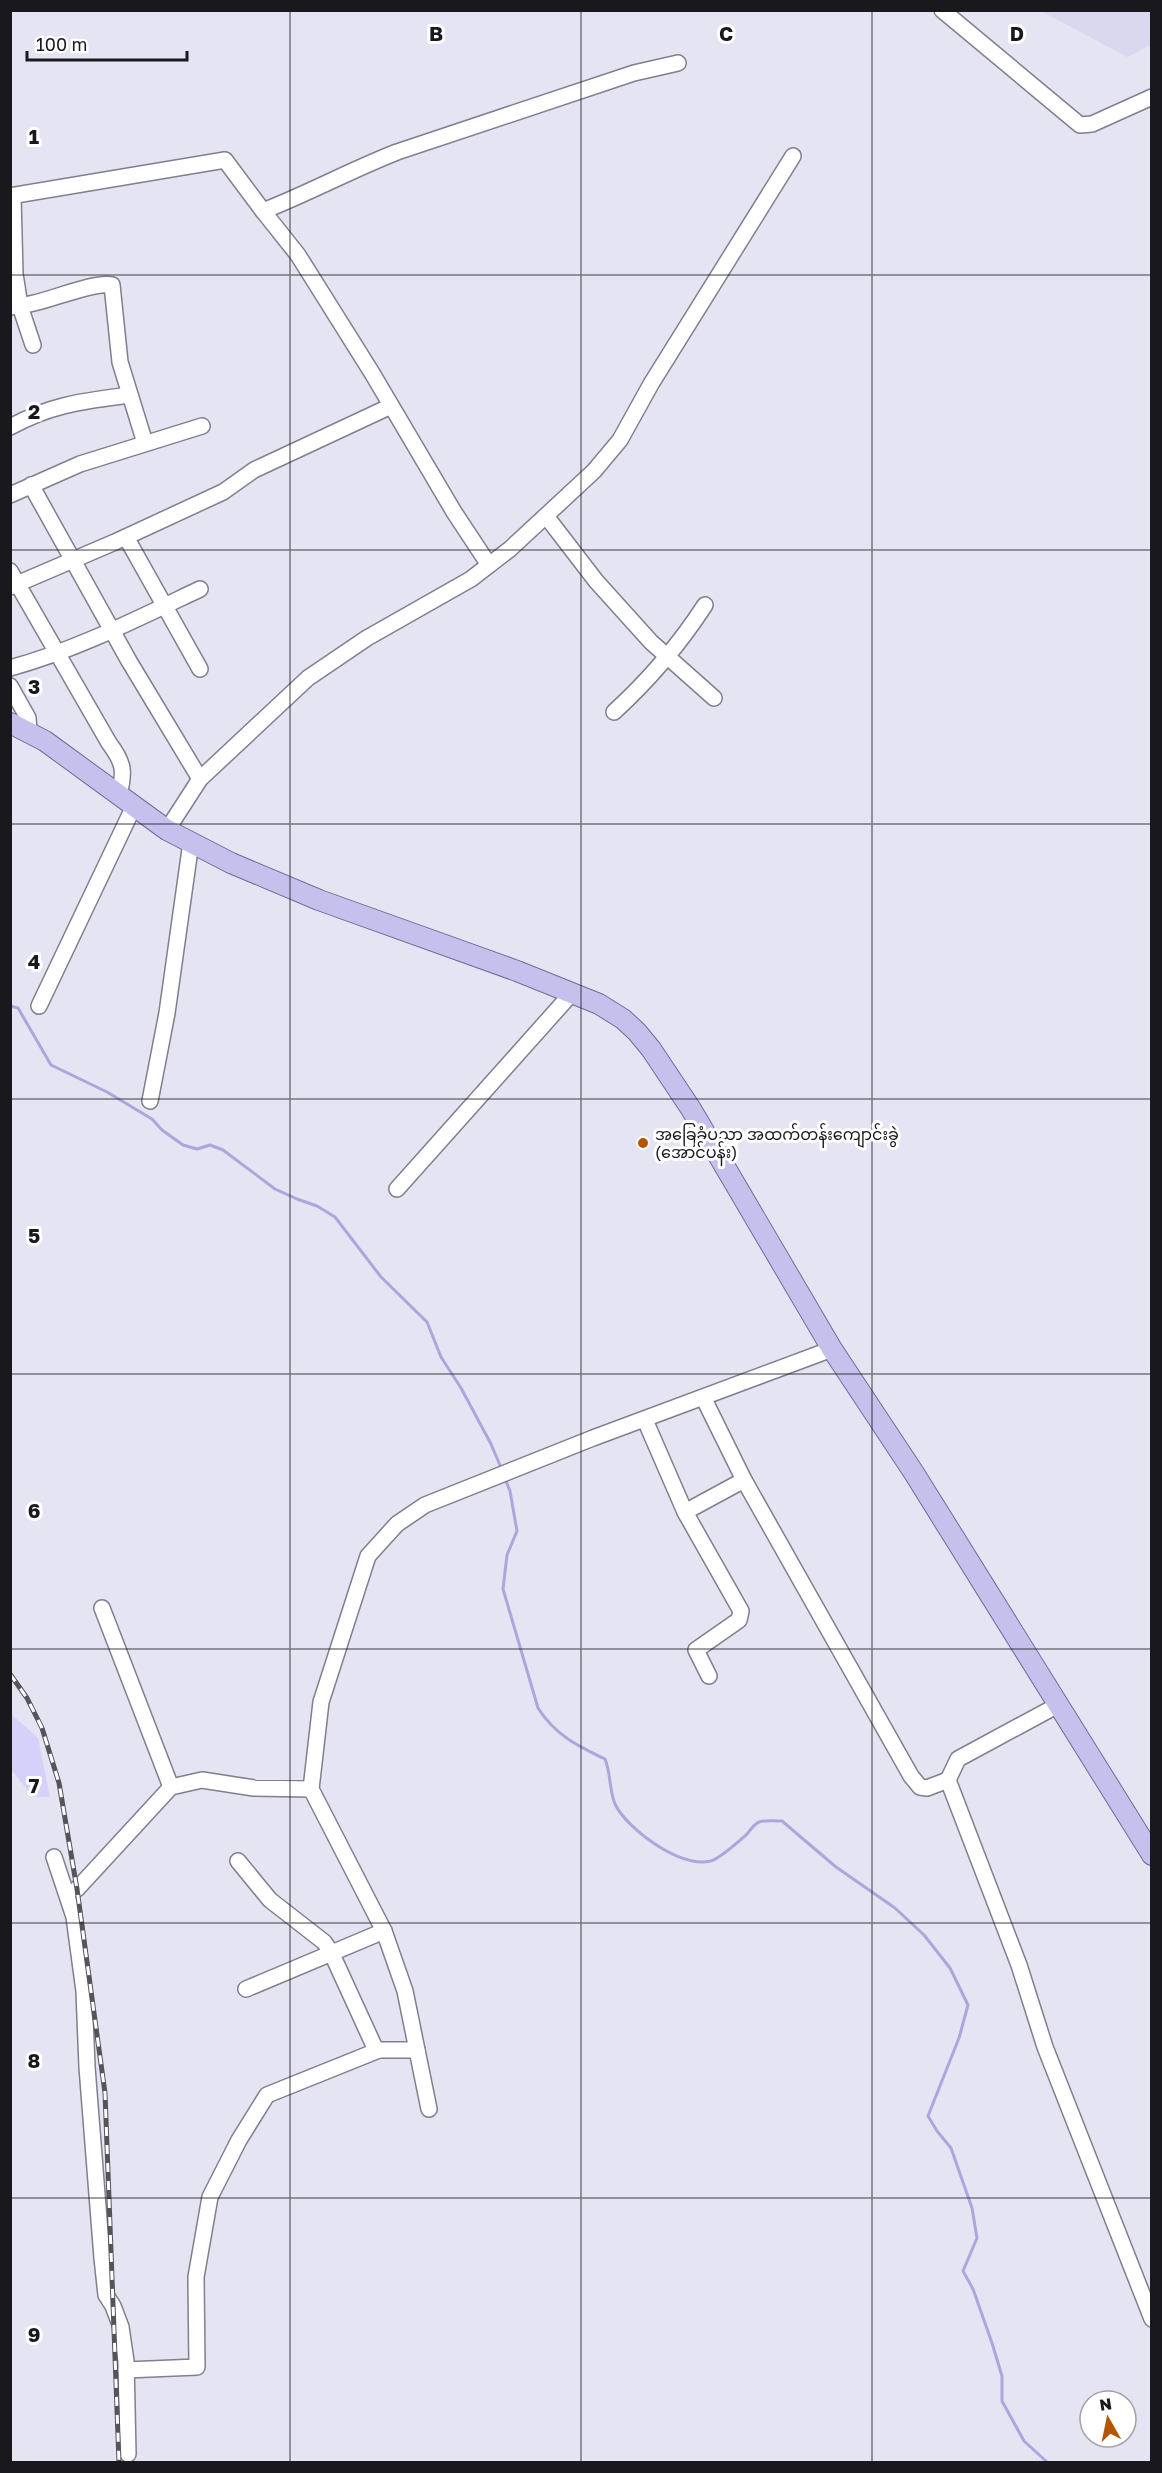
<svg xmlns="http://www.w3.org/2000/svg" width="1162" height="2473" viewBox="0 0 1162 2473" font-family="'Golos Text','Noto Sans Myanmar',sans-serif">
	<rect width="100%" height="100%" fill="#e5e4f2"/>
	<path fill="#dad8ee" d="M1041,11H1151V45L1127,57Z"/>
	<path fill="#d5d1fa" d="M11,1714L38,1738L50,1797H33L11,1769Z"/>
	<g fill="none" stroke-linecap="round" stroke-linejoin="round">
		<g stroke="#aca6dd" stroke-width="3">
			<path d="M10,1006L18,1008L51,1065L107,1092L152,1119L162,1130L183,1145L197,1149L210,1145L223,1150L275,1189L297,1199L317,1206L335,1217L381,1277L427,1322L441,1357L461,1388L491,1444L502,1470"/>
			<path d="M505,1479L510,1491L517,1531L507,1555L503,1589L538,1708C555,1735 578,1746 605,1759C611,1774 609,1789 615,1804C627,1830 690,1876 717,1858C727,1852 737,1843 746,1835C749,1832 754,1824 759,1822C765,1820 776,1821 782,1821L836,1867L895,1908L924,1935L950,1968L968,2005L959,2038L928,2116L937,2131L951,2148L972,2208L977,2238L963,2271L973,2289L992,2343L1002,2376V2401L1024,2441L1047,2462"/>
		</g>
		<g stroke="#807f8c" stroke-width="18">
			<g id="minor">
				<path d="M942,10L1080,125L1092,124L1152,97"/>
				<path d="M10,196L225,160L263,211C309,193 351,170 397,152L634,73L678,63"/>
				<path d="M13,196L15,274L20,306L33,345"/>
				<path d="M263,211L298,255L372,373L454,512L489,565"/>
				<path d="M10,307C18,306 26,305 34,303C53,299 97,281 112,285L120,362L145,443"/>
				<path d="M10,427C52,404 84,401 130,395"/>
				<path d="M31,485L129,661L200,779"/>
				<path d="M10,495L80,464L202,426"/>
				<path d="M546,516L596,581L651,642L714,698"/>
				<path d="M126,537L200,669"/>
				<path d="M10,571L109,743C124,763 125,771 119,795"/>
				<path d="M10,587L115,542L223,492L254,470L391,406"/>
				<path d="M10,668C76,650 139,618 200,589"/>
				<path d="M10,686L28,718L29,732"/>
				<path d="M614,712C649,680 679,645 705,605"/>
				<path d="M167,830L200,779L308,678L367,638L471,579L510,549L594,471L620,440L651,384L793,156"/>
				<path d="M39,1006L134,806"/>
				<path d="M150,1101L167,1013L191,842"/>
				<path d="M397,1189L572,993"/>
				<path d="M704,1399L744,1480L911,1776L920,1787L927,1788L948,1780"/>
				<path d="M645,1420L685,1512L741,1611L739,1620L696,1650L709,1676"/>
				<path d="M685,1512L744,1480"/>
				<path d="M102,1608L171,1787"/>
				<path d="M1058,1705L958,1759L948,1780L1019,1965L1045,2047L1152,2319"/>
				<path d="M54,1857L74,1917L84,1991L87,2067L102,2258L106,2295L113,2306L121,2327L126,2361L128,2454"/>
				<path d="M238,1861L270,1900L324,1942L331,1952L375,2048L379,2050H417"/>
				<path d="M77,1889L171,1787L202,1780L254,1788L311,1789"/>
				<path d="M246,1989L384,1931"/>
				<path d="M429,2109L405,1991L384,1931L311,1789L321,1702L368,1556L397,1524L425,1505L593,1438L832,1349"/>
				<path d="M126,2370L197,2367L196,2277L210,2197L239,2140L267,2095L379,2050"/>
			</g>
		</g>
		<g stroke="#716a9b" stroke-width="22">
			<path id="major" d="M10,723L45,741L167,830L231,863L319,900L517,971L599,1004L623,1019L637,1032L651,1049L691,1109L832,1349L914,1473L1152,1855"/>
		</g>
		<use href="#minor" stroke="#fff" stroke-width="15"/>
		<use href="#major" stroke="#c6c0ec" stroke-width="20"/>
		<g stroke="#55545c" stroke-width="5">
			<path id="rail" d="M10,1674L27,1698L42,1728L59,1783L77,1889L105,2093L119,2462"/>
		</g>
		<use href="#rail" stroke="#fff" stroke-width="3" stroke-dasharray="9" stroke-linecap="butt"/>
	</g>
	<path fill="none" stroke="#19181d" stroke-width="1.5" stroke-opacity="0.55" d="M290,10V2462M581,10V2462M872,10V2462M10,275H1152M10,550H1152M10,824H1152M10,1099H1152M10,1374H1152M10,1649H1152M10,1923H1152M10,2198H1152"/>
	<circle fill="#b45601" stroke="#fff" stroke-width="2" cx="643" cy="1143" r="6"/>
	<g text-anchor="middle" stroke-width="6" stroke-linejoin="round" paint-order="stroke">
		<g font-size="16" fill="#19181d" stroke="#fff" text-anchor="start">
			<text x="655" y="1140">အခြေခံပညာ အထက်တန်းကျောင်းခွဲ<tspan x="655" dy="18">(အောင်ပန်း)</tspan></text>
		</g>
	</g>
	<g font-size="20" text-anchor="middle" font-weight="bold" fill="#19181d" stroke="#fff" stroke-width="6" stroke-linejoin="round" paint-order="stroke">
		<text x="436" y="41">B</text>
		<text x="726" y="41">C</text>
		<text x="1017" y="41">D</text>
		<text x="34" y="144">1</text>
		<text x="34" y="419">2</text>
		<text x="34" y="694">3</text>
		<text x="34" y="969">4</text>
		<text x="34" y="1243">5</text>
		<text x="34" y="1518">6</text>
		<text x="34" y="1793">7</text>
		<text x="34" y="2068">8</text>
		<text x="34" y="2342">9</text>
	</g>
	<rect width="1162" height="2473" fill="none" stroke="#19181d" stroke-width="24"/>
	<g transform="translate(1108 2419) rotate(351)"><circle r="28" fill="#ffffff" stroke="#a3a3a5" stroke-width="1.5"/>
	<path d="M0-4.5L10 22L0 15L-10 22Z" fill="#b45601"/>
	<text y="-9" font-size="16" font-weight="bold" text-anchor="middle" fill="#19181d">N</text>
	</g>
	<path d="M27 51v9h160v-9" fill="none" stroke="#19181d" stroke-width="3"/>
	<text x="36" y="51" font-size="18" fill="#19181d" stroke="#ffffff" stroke-width="4.5" paint-order="stroke">100 m</text>
</svg>
